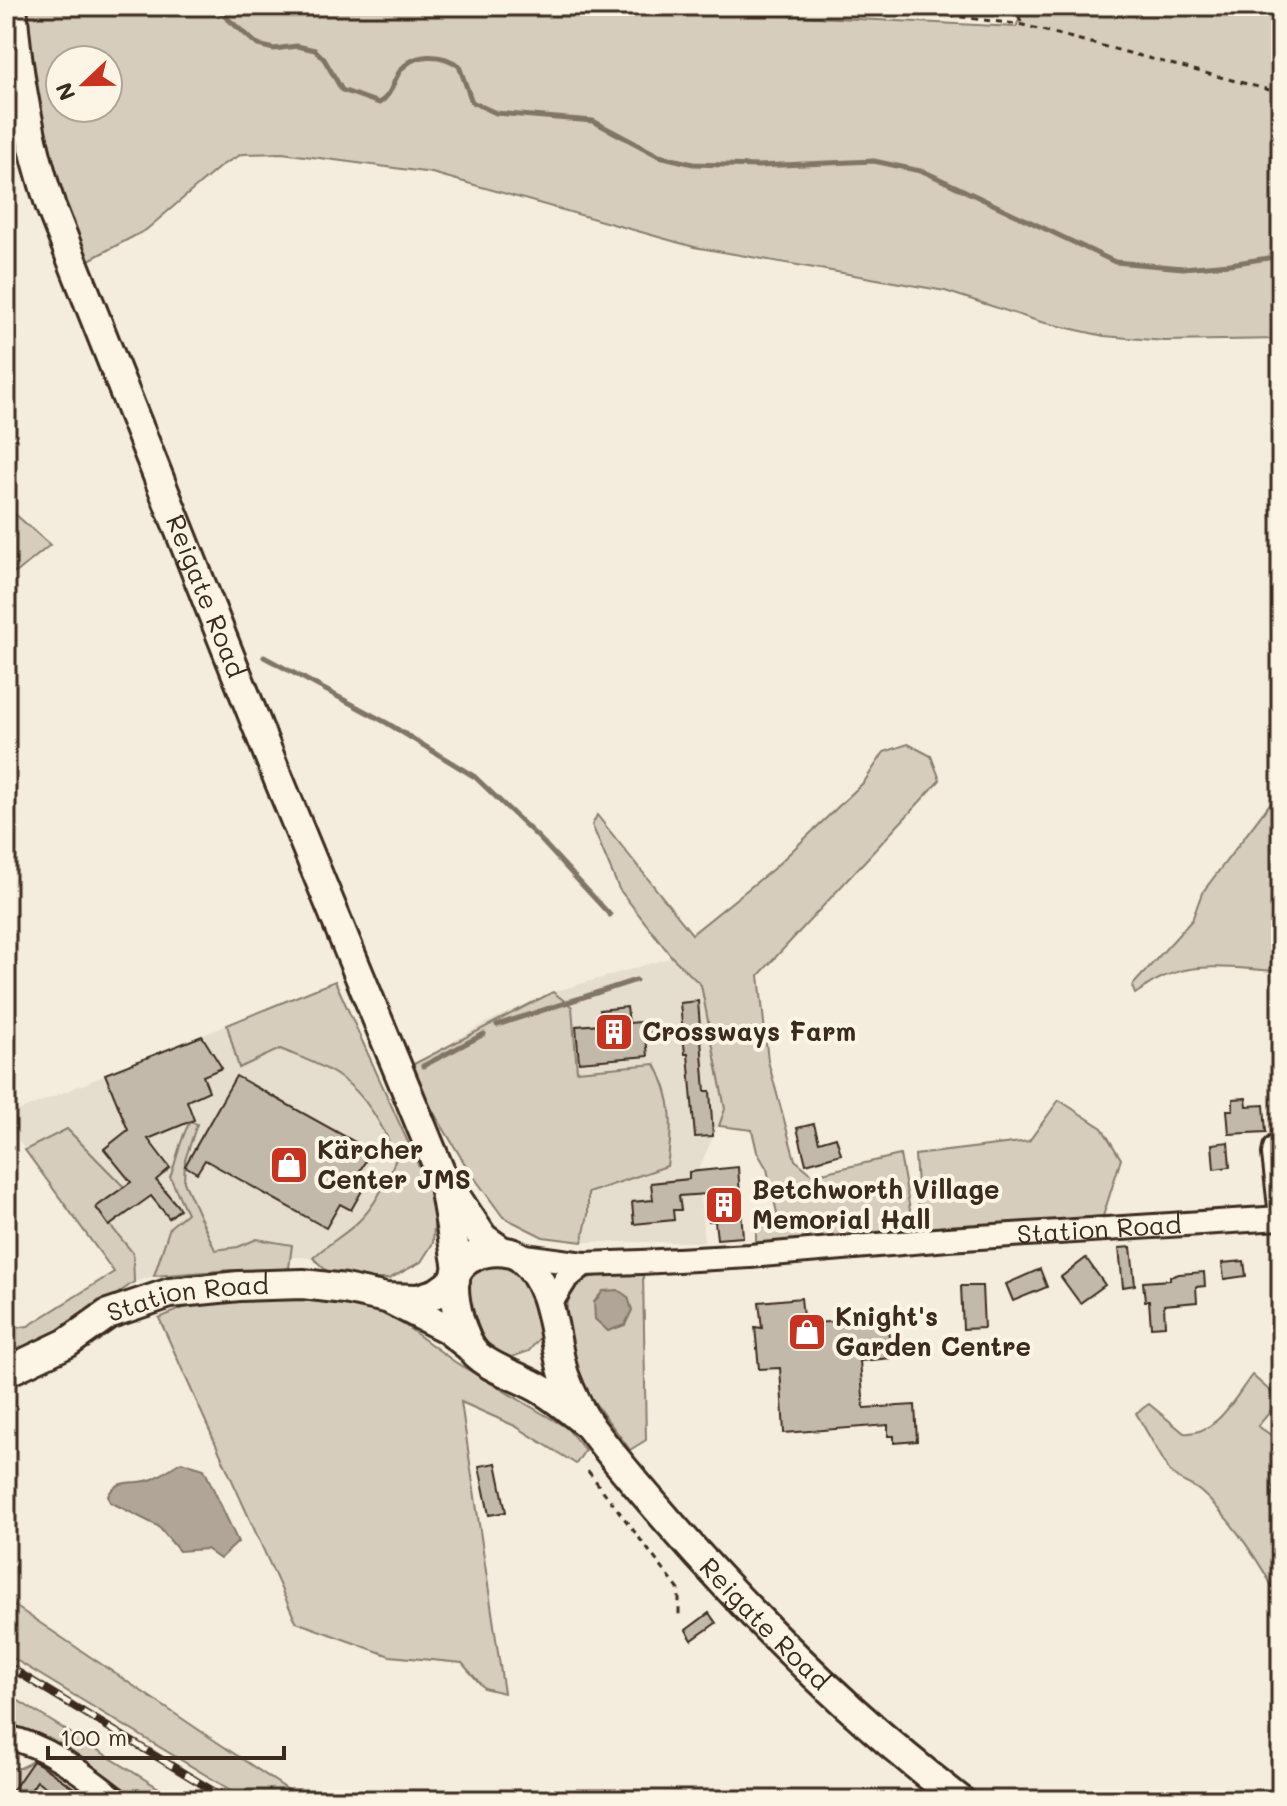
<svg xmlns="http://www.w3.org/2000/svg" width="1287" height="1806" viewBox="0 0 1287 1806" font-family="Mali,sans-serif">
	<rect width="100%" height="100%" fill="#f4eddd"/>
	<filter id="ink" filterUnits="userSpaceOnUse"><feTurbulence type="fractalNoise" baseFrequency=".0125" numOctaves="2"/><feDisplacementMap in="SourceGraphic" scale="16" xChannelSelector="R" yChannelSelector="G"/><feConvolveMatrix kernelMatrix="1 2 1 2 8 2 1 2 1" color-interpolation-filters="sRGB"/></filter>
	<g filter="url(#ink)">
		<g fill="#e5ddce">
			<path d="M672,957L701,985L725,1109L698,1171L704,1242H582L543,1237L503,1217L468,1169L425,1098L412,1065L487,1022L553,992Z"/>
			<path d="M335,981L426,1182L433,1243L421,1262L389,1279H335L313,1258L293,1257L289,1268L275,1272L231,1270L154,1276L134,1282L126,1287L25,1150L6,1122V1116Z"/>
		</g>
		<g fill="#d6cdbd" stroke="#887c6e" stroke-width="2" fill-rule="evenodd">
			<path d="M23,6H602L1016,27L1025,6H1281V339L1165,341L1104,336L1041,322L945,291L694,247L432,173L282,153L242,154L222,165L146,230L87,261L49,174ZM60,60H108V108H60Z"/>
			<path d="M6,506L50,545L16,573L6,570Z"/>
			<path d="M908,744L931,756L940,780L759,975L768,1061L795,1160L813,1175L900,1155L910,1210L905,1235L756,1249V1230L767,1225L777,1213L767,1169L757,1152L752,1130L719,1126L725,1109L701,985L672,957L619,889L592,825L597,815L692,934L773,869L864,782L884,752Z"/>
			<path d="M1281,789V971C1247,970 1206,962 1174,973C1159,977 1147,986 1135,994L1132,986L1192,920L1202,893Z"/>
			<path d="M335,981L426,1182L435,1209L433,1243L421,1262L389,1279H335L313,1258C327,1244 345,1235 359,1221C377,1204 386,1181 396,1159C386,1130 365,1093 338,1076C321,1064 299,1057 280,1049L239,1068L227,1025Z"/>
			<path d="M553,992L572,1007L577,1071L655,1064C674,1100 673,1126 667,1166L588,1193V1215L582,1242L543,1237L503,1217L468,1169L425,1098L412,1065Z"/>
			<path d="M1059,1100L1102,1128L1121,1159L1103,1216L920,1232L915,1155L1029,1141Z"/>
			<path d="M190,1122L197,1124L185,1160L184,1182L215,1250L238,1247L257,1239L292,1245L289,1268L275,1272L231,1270L154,1276L170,1227L187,1213L170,1177C178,1158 179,1140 190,1122Z"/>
			<path d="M67,1129L124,1187L96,1208L133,1253L134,1282L52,1340L6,1360V1329L28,1326L114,1272L25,1150Z"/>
			<path d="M486,1261L518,1268L533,1290L542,1335L529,1351L509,1358L489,1353L478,1342L465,1283L473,1267Z"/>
			<path d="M643,1274L646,1440L630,1450C612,1424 586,1397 576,1367C567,1343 557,1297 582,1281C598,1271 624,1275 643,1274Z"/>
			<path d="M213,1296H312L357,1301L399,1321L455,1362L567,1428L585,1450L576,1464L515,1426L461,1402L504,1693L484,1688L462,1663L390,1656L296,1622L159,1318Z"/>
			<path d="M1252,1375L1280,1400L1258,1426L1281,1442V1478L1271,1490L1281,1512V1603C1264,1568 1231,1518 1201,1492C1191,1483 1178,1482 1170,1472L1136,1413L1149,1404L1184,1433C1216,1436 1235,1397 1252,1375Z"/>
			<path d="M6,1600L303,1800H247L6,1654Z"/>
			<path d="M6,1693L178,1800H128L51,1748L10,1729Z"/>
			<path d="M34,1760L83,1794L84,1792L95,1800H6V1768H20Z"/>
		</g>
		<g fill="#b0a596" stroke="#817466" stroke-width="2">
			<path d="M618,1290L628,1297L632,1310L625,1325L608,1331L595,1319L594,1302L603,1291Z"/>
			<path d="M181,1462L204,1469L238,1542L220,1559L206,1549L179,1551L158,1526L110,1502L108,1496C117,1476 137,1486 153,1479C163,1474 172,1467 181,1462Z"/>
		</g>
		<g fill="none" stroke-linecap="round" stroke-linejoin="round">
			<g stroke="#817466" stroke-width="5">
				<path d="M213,6L258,45L274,49L297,46L315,50L324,59L342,90L379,103C392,95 392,83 400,71C414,52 442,53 459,66L472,102L496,113L593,121L659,156L693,164L758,166L874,161L925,172L1115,262L1183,268L1230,264L1281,256"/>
				<path d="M264,657L387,723L475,777L540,839L610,915"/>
				<path d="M497,1025L636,980"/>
				<path d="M423,1066L484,1034"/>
			</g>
		</g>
		<g fill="#c3b9aa" stroke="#3b2a1e" stroke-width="2">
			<path d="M698,1001L705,1091H710L713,1136L695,1137L688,1054H685L680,1003Z"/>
			<path d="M627,1007L629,1023L652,1021L653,1038H646L648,1056L579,1062L576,1026L601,1024L600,1010Z"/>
			<path d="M202,1036L222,1068L203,1076L209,1091L187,1101L194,1120L148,1139L170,1168L156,1180L180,1209L169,1218L151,1196L109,1226L96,1207L131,1182L104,1149L128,1130L105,1074Z"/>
			<path d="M236,1076L371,1151L357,1176L367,1182L351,1210L340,1204L326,1228L205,1160L197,1173L185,1166Z"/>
			<path d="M1246,1098L1247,1106L1264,1105L1266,1132L1229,1134L1227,1110H1233V1099Z"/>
			<path d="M814,1124L819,1142L836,1137L841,1154L806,1164L797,1128Z"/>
			<path d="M1228,1142L1230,1167L1214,1169L1212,1144Z"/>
			<path d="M738,1167L743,1237L717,1239L715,1221H709L707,1194L679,1196L681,1210H673L674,1220L634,1224L632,1202L653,1200L651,1183L689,1179V1172Z"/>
			<path d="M1131,1247L1135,1285L1123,1287L1119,1248Z"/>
			<path d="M1086,1258L1105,1285L1080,1303L1061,1277Z"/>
			<path d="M1244,1261L1246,1276L1224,1279L1222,1263Z"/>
			<path d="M1040,1269L1047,1287L1013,1301L1006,1284Z"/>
			<path d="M1204,1272L1205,1286L1196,1287L1197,1302L1164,1305L1165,1326L1151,1327L1149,1301H1145L1143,1282L1170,1280V1277L1179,1274Z"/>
			<path d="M961,1286H982L984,1328L963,1329Z"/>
			<path d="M801,1298L803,1317L813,1316L814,1323L887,1318L891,1358L860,1361L864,1408L915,1405L917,1441L894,1443V1436H888V1425L784,1433L780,1368L759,1369L755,1327L762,1328L759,1302Z"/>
			<path d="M496,1463L506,1512L489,1515L479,1466Z"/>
			<path d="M709,1613L716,1623L692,1640L686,1630Z"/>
			<path d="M33,1761L39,1764L91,1800H64L37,1781L24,1800H6Z"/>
		</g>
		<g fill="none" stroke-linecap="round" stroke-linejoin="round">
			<g stroke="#3b2a1e" stroke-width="28">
				<g id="minor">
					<path d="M1281,1143L1275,1148L1274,1154L1281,1216"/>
					<path id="s1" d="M517,1255L584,1264L641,1262L750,1256L948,1239L1281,1218"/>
					<path d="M549,1306L566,1279L584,1264"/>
					<path d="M6,1737C49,1746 83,1774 117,1800"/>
				</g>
			</g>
			<g stroke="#3b2a1e" stroke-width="34">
				<g id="major">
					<path id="s2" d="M12,6C17,75 29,141 51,207L274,768L441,1174L483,1238L500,1250"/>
					<path d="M445,1191L458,1269"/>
					<path d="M391,1300L446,1328L469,1346"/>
					<path id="s3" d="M6,1372L67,1343L108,1314L170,1293L239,1286L303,1284L345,1289L386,1298L418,1299L437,1293L455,1280"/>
					<path id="s4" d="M590,1426C574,1414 559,1400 542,1390C523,1378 494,1370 478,1356C462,1343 451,1296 455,1277C461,1252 503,1244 521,1258C555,1286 552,1337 564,1375C570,1392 581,1414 591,1428C615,1460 642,1491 668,1521C757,1623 853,1718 960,1800"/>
				</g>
			</g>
			<g stroke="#3b2a1e" stroke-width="3" stroke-dasharray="6 6" stroke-linecap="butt">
				<path d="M877,6L1023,25L1281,93"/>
				<path d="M1013,6L1023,25"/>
				<path d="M588,1471L679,1590V1618"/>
			</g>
			<use href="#minor" stroke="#fcf5e5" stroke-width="22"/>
			<use href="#major" stroke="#fcf5e5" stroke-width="28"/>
			<g stroke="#3b2a1e" stroke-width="8">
				<path id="rail" d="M6,1665L228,1800"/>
			</g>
			<use href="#rail" stroke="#fcf5e5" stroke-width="5" stroke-dasharray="15" stroke-linecap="butt"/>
		</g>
	</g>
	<defs>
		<g id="building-square" transform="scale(2)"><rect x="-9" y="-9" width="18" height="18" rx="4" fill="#c8321e" stroke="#fcf5e5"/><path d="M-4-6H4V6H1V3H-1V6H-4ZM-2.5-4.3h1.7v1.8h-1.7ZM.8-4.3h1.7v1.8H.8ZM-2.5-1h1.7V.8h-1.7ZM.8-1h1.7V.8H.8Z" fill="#fff"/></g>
		<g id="shop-square" transform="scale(2)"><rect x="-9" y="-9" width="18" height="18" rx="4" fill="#c8321e" stroke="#fcf5e5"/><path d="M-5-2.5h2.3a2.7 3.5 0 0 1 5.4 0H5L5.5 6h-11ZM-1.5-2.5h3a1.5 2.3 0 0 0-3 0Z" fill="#fff"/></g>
	</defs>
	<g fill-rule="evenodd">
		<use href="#building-square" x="614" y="1032"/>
		<use href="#shop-square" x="289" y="1165"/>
		<use href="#building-square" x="724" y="1205"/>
		<use href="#shop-square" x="807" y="1332"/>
	</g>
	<g text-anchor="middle" stroke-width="8" stroke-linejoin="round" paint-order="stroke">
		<g font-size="26" fill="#3b2a1e" stroke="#fcf5e5">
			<text dy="9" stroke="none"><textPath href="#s2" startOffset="624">Reigate Road</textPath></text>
			<text dy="9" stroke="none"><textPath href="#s1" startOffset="584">Station Road</textPath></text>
			<text dy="9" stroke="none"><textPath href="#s3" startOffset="200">Station Road</textPath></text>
			<text dy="9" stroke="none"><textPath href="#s4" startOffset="744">Reigate Road</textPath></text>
		</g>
		<g font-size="26" font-weight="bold" fill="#3b2a1e" stroke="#fcf5e5" text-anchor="start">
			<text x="642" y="1041">Crossways Farm</text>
			<text x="317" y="1159">Kärcher<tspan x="317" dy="30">Center JMS</tspan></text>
			<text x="752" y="1199">Betchworth Village<tspan x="752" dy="30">Memorial Hall</tspan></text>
			<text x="835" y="1326">Knight's<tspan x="835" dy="30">Garden Centre</tspan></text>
		</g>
	</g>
	<rect width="1287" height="1806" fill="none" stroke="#fcf5e5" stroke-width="32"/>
	<rect x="16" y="16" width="1255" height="1774" fill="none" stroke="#3b2a1e" stroke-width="3" filter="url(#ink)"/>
	<g transform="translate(84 84) rotate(248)"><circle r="38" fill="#fcf5e5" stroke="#afa495" stroke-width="2"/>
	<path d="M0-6L14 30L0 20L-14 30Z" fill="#c8321e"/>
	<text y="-12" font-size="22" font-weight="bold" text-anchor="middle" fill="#3b2a1e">N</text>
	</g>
	<path d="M48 1746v12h236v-12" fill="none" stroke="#3b2a1e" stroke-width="4"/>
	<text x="60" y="1746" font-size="24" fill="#3b2a1e" stroke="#fcf5e5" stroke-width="6" paint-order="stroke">100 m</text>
</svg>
